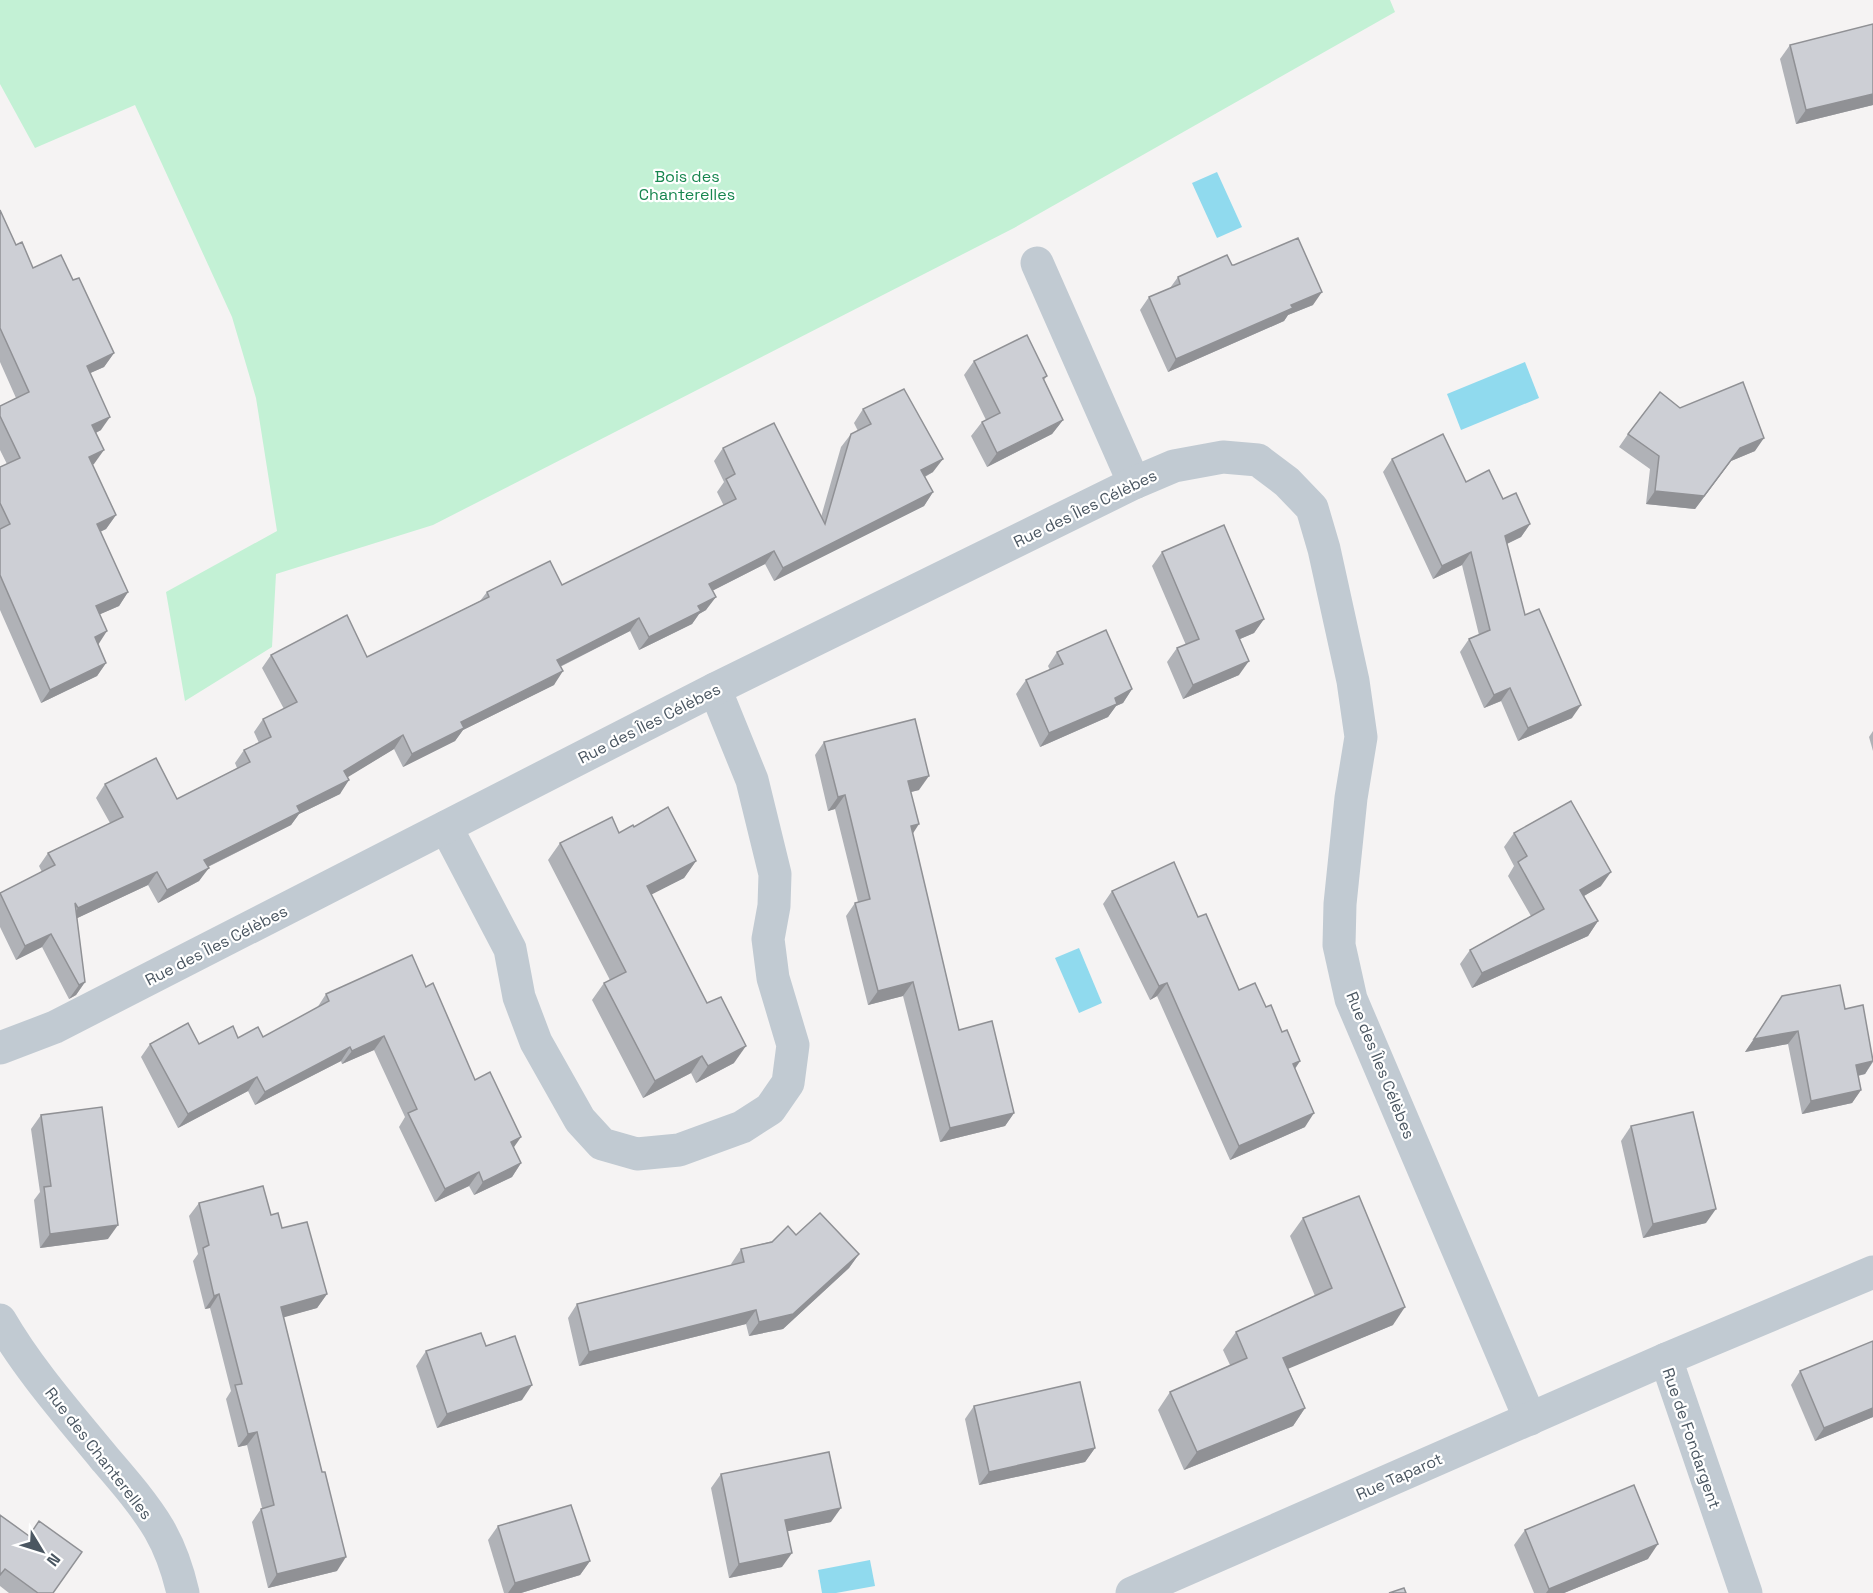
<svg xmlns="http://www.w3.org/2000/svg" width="1873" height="1593" viewBox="0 0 1873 1593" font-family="'Space Grotesk',sans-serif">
	<rect width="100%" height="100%" fill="#f5f3f3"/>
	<path fill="#c3f1d5" d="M0,0H1390L1395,12L1014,228L433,525L276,574L272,647L185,701L166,592L277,531L256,398L232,317L135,105L35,148L0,84Z"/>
	<g fill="#90daee">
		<path d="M1217,172L1242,227L1217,238L1192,183Z"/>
		<path d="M1525,362L1539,398L1461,430L1447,394Z"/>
		<path d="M1079,948L1102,1003L1079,1013L1055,958Z"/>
		<path d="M870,1560L875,1586L836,1593H822L818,1570Z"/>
	</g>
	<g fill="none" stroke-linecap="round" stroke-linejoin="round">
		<g stroke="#c1cad2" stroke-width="33">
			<path d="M1037,263L1134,483"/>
			<path d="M446,827L510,949L519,997L536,1042L580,1120L602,1144L637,1154L679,1150L742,1127L770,1109L788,1083L793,1045L773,978L768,939L774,906L775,874L752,780L715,689"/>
			<path d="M0,1048L55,1027L715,689L1134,483L1174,466L1223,457L1258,460L1287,482L1312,508L1324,549L1353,681L1361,737L1351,798L1340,904L1339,945L1351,999L1530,1419"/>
			<path d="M0,1320C29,1370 69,1415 105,1459C124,1481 144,1504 159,1529C170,1548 178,1571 183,1593"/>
			<path d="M1666,1359L1746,1593"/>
			<path d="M1132,1593L1666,1359L1873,1272"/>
		</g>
	</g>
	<g fill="#b0b2b7">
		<path d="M1873,24V105L1796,124L1780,59L1790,45Z"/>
		<path d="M0,210L16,245L33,268L73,280L114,353L104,367L90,373L101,430L96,433L94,464L92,465L116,515L106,529L100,532L128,592L119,606L100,614L98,644L106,663L97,676L41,703L0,610V467L7,464L0,450V406L16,398L0,362Z"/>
		<path d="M1232,265L1313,305L1288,315L1284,321L1168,372L1140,310L1149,297L1170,288L1178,277Z"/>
		<path d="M974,361L1047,376L1044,380L1063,420L1052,434L987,467L971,436L982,422L986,420L964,375Z"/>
		<path d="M1680,408L1755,451L1731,461L1695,509L1646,504L1650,469L1619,447L1628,434Z"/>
		<path d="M863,409L933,472L925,477L933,492L924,506L774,581L765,564L712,591L706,610L699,614L692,624L639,650L630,631L560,667L554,685L463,730L455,741L403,767L394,749L347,777L340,794L299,814L291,825L208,867L199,881L158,903L148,885L77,918L85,982L76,995L69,999L42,947L16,960L0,927V893L42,872L39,866L48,853L110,823L96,798L105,784L177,799L237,768L235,763L244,750L259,743L254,732L263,719L284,709L262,668L271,655L367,657L480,601L487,592L562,585L724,506L717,492L724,482L714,461L723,448L821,517L841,447L851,434L858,431L854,423Z"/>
		<path d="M1392,459L1466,482L1503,499L1530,524L1521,537L1507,544L1525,615L1572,718L1518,741L1501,701L1484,708L1460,652L1469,639L1479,635L1462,565L1433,579L1383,472Z"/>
		<path d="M1162,552L1264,619L1254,633L1240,639L1239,675L1183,699L1167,662L1177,648L1186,645L1152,566Z"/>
		<path d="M1057,652L1132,689L1123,703L1116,706L1108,717L1040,747L1016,694L1026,680L1050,670L1048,666Z"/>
		<path d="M1873,731V751L1869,737Z"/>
		<path d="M824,742L919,790L911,792L912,833L959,1030L1014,1113L1005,1126L940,1142L903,996L868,1005L846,916L855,903L858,902L835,809L828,811L815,755Z"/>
		<path d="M634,827L696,861L684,878L651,894L734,1063L696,1083L691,1073L643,1098L592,1000L604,983L610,980L548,860L560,843L619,833Z"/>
		<path d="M1514,833L1601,886L1584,896L1598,921L1588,936L1472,988L1460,964L1470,950L1531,916L1508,876L1514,866L1504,847Z"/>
		<path d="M1112,891L1198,917L1239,990L1266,1007L1300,1061L1295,1069L1305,1127L1230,1160L1157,996L1150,1000L1103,904Z"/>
		<path d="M426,987L475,1080L521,1163L512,1177L474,1195L469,1186L435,1202L399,1127L405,1117L374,1050L342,1064L341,1061L255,1105L248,1091L178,1128L141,1057L150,1044H199L238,1038L263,1037L317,1008L326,994Z"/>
		<path d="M1845,1009L1873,1057V1062L1865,1074L1858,1076L1861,1090L1852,1103L1802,1114L1788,1044L1745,1052L1773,1010Z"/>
		<path d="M41,1115L108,1239L40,1248L34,1200L40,1192L31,1129Z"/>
		<path d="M1631,1126L1706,1223L1643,1238L1621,1141Z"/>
		<path d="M199,1203L271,1215L282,1228L327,1294L317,1308L283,1317L337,1571L268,1588L252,1522L261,1509L262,1508L247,1445L238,1447L226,1399L231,1391L210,1308L205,1309L193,1261L198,1254L189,1216Z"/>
		<path d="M1303,1218L1393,1325L1288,1368L1305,1408L1293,1426L1184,1470L1158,1410L1170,1392L1230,1365L1223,1350L1236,1332L1315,1296L1290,1236Z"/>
		<path d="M796,1235L859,1254L849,1268L783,1329L749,1336L746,1324L579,1366L568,1318L577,1304L732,1265L731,1264L741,1249Z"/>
		<path d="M486,1346L522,1400L437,1428L416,1366L426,1351Z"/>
		<path d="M1800,1371L1873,1417L1815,1441L1791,1385Z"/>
		<path d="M974,1406L1095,1448L1085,1462L979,1485L965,1419Z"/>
		<path d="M721,1474L831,1522L787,1531L782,1567L729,1578L711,1488Z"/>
		<path d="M0,1515L53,1593H9L0,1586Z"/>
		<path d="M498,1526L590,1561L580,1575L521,1593H504L488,1540Z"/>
		<path d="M1525,1530L1648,1559L1564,1593H1534L1514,1545Z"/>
	</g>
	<g fill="#909195">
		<path d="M1873,94V105L1796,124L1806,110Z"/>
		<path d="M1322,292L1313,305L1288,315L1284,321L1168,372L1176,359L1291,305Z"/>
		<path d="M114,353L104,367L77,379L87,366Z"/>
		<path d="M110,417L101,430L83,439L92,425Z"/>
		<path d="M1063,420L1052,434L987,467L997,453Z"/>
		<path d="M1764,438L1755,451L1731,461L1695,509L1646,504L1655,491L1740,448Z"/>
		<path d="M104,450L94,464L79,470L89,457Z"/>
		<path d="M943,459L933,472L912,483L921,470Z"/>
		<path d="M933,492L924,506L774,581L783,568Z"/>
		<path d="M116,515L106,529L87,538L97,524Z"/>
		<path d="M1530,524L1521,537L1496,549L1505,536Z"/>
		<path d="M774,551L765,564L700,597L709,584Z"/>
		<path d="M1471,552L1462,565L1433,579L1442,566Z"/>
		<path d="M128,592L119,606L87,620L96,606Z"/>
		<path d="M716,597L706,610L699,614L692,624L639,650L649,637L698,606Z"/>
		<path d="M639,618L630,631L547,673L557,660Z"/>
		<path d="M1264,619L1254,633L1226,645L1236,631Z"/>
		<path d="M107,631L98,645L95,637Z"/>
		<path d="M1249,661L1239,675L1183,699L1193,685Z"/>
		<path d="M106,663L97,676L41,703L50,690Z"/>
		<path d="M563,671L554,685L463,730L455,741L403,767L412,754L461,722Z"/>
		<path d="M1510,688L1501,701L1484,708L1494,695Z"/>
		<path d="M1132,689L1123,703L1116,706L1108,717L1040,747L1049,733L1115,698Z"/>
		<path d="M1581,705L1572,718L1518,741L1528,728Z"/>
		<path d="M403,735L394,749L335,785L344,771Z"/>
		<path d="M929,776L919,790L899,795L908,781Z"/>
		<path d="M349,780L340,794L299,814L291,825L195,873L204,860L297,806Z"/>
		<path d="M845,795L835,809L828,811L838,797Z"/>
		<path d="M919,824L910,838L911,826Z"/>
		<path d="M696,861L684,878L635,903L647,886Z"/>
		<path d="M209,868L199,881L158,903L167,890Z"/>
		<path d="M157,872L148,885L69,922L78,908Z"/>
		<path d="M1611,872L1601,886L1570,904L1580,890Z"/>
		<path d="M1598,921L1588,936L1472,988L1482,973Z"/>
		<path d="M51,934L42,947L16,960L25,946Z"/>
		<path d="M85,982L76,995L69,999L79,985Z"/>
		<path d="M913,982L903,996L868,1005L878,991Z"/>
		<path d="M1167,983L1157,996L1150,1000L1159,986Z"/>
		<path d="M1798,1031L1788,1044L1745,1052L1754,1039Z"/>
		<path d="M384,1036L374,1050L342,1064L352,1051Z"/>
		<path d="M746,1046L734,1063L696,1083L708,1066Z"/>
		<path d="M350,1047L341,1061L255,1105L265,1092Z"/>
		<path d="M702,1056L691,1073L643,1098L655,1081Z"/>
		<path d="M1300,1061L1291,1074L1293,1064Z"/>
		<path d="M1873,1061L1865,1074L1847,1078L1856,1065Z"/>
		<path d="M257,1077L248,1091L178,1128L188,1114Z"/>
		<path d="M1861,1090L1852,1103L1802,1114L1811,1101Z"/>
		<path d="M1014,1113L1005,1126L940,1142L950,1128Z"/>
		<path d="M1314,1113L1305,1127L1230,1160L1239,1146Z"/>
		<path d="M521,1137L512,1150L511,1142Z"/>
		<path d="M521,1163L512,1177L474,1195L483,1182Z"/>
		<path d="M479,1172L469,1186L435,1202L445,1189Z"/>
		<path d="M1716,1209L1706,1223L1643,1238L1653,1224Z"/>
		<path d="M118,1225L108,1239L40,1248L50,1234Z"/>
		<path d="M859,1254L849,1268L783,1329L749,1336L759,1322Z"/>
		<path d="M219,1294L210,1308L205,1309L214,1296Z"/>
		<path d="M327,1294L317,1308L271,1321L281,1307Z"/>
		<path d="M1405,1307L1393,1325L1271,1376L1283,1358Z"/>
		<path d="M756,1310L746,1324L579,1366L589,1352Z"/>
		<path d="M532,1385L522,1400L437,1428L447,1414Z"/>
		<path d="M1305,1408L1293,1426L1184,1470L1197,1452Z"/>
		<path d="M1873,1408V1417L1815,1441L1824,1428Z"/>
		<path d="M257,1432L247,1445L238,1447L248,1434Z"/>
		<path d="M1095,1448L1085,1462L979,1485L989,1472Z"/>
		<path d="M841,1508L831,1522L775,1534L785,1520Z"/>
		<path d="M1658,1544L1648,1559L1564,1593H1546L1549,1589Z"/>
		<path d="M792,1553L782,1567L729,1578L739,1564Z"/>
		<path d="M346,1557L337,1571L268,1588L277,1574Z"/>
		<path d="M590,1561L580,1575L521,1593H508L515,1583Z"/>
	</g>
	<g fill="#cdcfd5" stroke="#909195" stroke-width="1.5">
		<path d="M1873,24V94L1806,110L1790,45Z"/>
		<path d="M0,210L16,245L22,242L33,268L61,255L73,280L79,278L114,353L87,366L110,417L92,425L104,450L89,457L116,515L97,524L128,592L96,606L107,631L95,637L106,663L50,690L0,575V529L10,524L0,503V467L20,458L0,416V406L29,392L0,328Z"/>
		<path d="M1298,238L1322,292L1291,305L1293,308L1176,359L1149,297L1180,284L1178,277L1227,255L1232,265H1234Z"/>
		<path d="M1027,335L1047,376L1043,378L1063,420L997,453L982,422L1000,413L974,361Z"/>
		<path d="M1743,382L1764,438L1740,448L1704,496L1655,491L1659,456L1628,434L1660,392L1680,408Z"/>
		<path d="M904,389L943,459L921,470L933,492L783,568L774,551L709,584L716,597L698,606L701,611L649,637L639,618L557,660L563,671L461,722L464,728L412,754L403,735L344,771L349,780L297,806L300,812L204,860L209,868L167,890L157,872L78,908L75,903L85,982L79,985L51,934L25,946L0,893L55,865L48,853L123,817L105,784L156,758L177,799L250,762L244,750L271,737L263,719L297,702L271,655L347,615L367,657L489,597L487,592L550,561L562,585L736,499L726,479L735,474L723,448L774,423L825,524L851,434L871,424L863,409Z"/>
		<path d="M1443,434L1466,482L1489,470L1503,499L1516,493L1530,524L1505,536L1525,615L1539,609L1581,705L1528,728L1510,688L1494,695L1469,639L1490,630L1471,552L1442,566L1392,459Z"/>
		<path d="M1224,525L1264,619L1236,631L1249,661L1193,685L1177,648L1199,639L1162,552Z"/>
		<path d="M1106,630L1132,689L1115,698L1117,704L1049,733L1026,680L1063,664L1057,652Z"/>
		<path d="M915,719L929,776L908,781L919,824L911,826L959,1030L992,1021L1014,1113L950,1128L913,982L878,991L855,903L870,899L845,795L838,797L824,742Z"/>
		<path d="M1571,801L1611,872L1580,890L1598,921L1482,973L1470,950L1544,909L1518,862L1527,856L1514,833Z"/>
		<path d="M668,807L696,861L647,886L707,1003L721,997L746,1046L708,1066L702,1056L655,1081L604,983L626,972L560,843L612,817L619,833L633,825L634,827Z"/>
		<path d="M1174,862L1198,917L1206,914L1239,990L1255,983L1266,1007L1271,1005L1282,1032L1287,1030L1300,1061L1293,1064L1314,1113L1239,1146L1167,983L1159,986L1112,891Z"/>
		<path d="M412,955L426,987L433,983L475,1080L490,1072L521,1137L511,1142L521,1163L483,1182L479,1172L445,1189L408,1113L417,1109L384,1036L352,1051L350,1047L265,1092L257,1077L188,1114L150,1044L188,1023L199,1044L233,1026L238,1038L258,1027L263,1037L329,1001L326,994Z"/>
		<path d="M1840,985L1845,1009L1863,1005L1873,1061L1856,1065L1861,1090L1811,1101L1798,1031L1754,1039L1782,996Z"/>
		<path d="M102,1107L118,1225L50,1234L44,1187L51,1186L41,1115Z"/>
		<path d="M1693,1112L1716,1209L1653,1224L1631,1126Z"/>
		<path d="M263,1186L271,1215L278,1213L282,1228L307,1222L327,1294L281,1307L322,1472H325L346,1557L277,1574L261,1509L274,1505L257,1432L248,1434L235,1385L242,1384L219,1294L214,1296L203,1248L209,1245L199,1203Z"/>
		<path d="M1359,1196L1405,1307L1283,1358L1305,1408L1197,1452L1170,1392L1247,1358L1236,1332L1332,1288L1303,1218Z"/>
		<path d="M820,1213L859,1254L793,1314L759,1322L756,1310L589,1352L577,1304L744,1262L741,1249L772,1242L788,1226L796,1235Z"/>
		<path d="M481,1333L486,1346L515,1336L532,1385L447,1414L426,1351Z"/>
		<path d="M1873,1341V1408L1824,1428L1800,1371Z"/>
		<path d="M1080,1382L1095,1448L989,1472L974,1406Z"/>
		<path d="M829,1452L841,1508L785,1520L792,1553L739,1564L721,1474Z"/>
		<path d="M1634,1485L1658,1544L1549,1589L1525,1530Z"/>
		<path d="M571,1505L590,1561L515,1583L498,1526Z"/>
		<path d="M0,1515L29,1536L39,1521L82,1552L53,1593H38L5,1569L0,1575Z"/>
		<path d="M1404,1588L1406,1593H1389Z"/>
	</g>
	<g text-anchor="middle" stroke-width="4.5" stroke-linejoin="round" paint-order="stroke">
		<g font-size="16" fill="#17864f" stroke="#fff">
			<text x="687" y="182">Bois des<tspan x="687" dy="18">Chanterelles</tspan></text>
		</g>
		<g font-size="16" fill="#4a5661" stroke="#fff">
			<text transform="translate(1085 508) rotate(-26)" y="6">Rue des Îles Célèbes</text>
			<text transform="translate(649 723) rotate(-27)" y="6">Rue des Îles Célèbes</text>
			<text transform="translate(216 945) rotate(-27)" y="6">Rue des Îles Célèbes</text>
			<text transform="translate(1381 1065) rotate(68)" y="6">Rue des Îles Célèbes</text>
			<text transform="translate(1692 1438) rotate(71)" y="6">Rue de Fondargent</text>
			<text transform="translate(99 1453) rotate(52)" y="6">Rue des Chanterelles</text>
			<text transform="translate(1399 1476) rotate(-24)" y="6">Rue Taparot</text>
		</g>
	</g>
	<g transform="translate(42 1551) rotate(128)" stroke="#ffffff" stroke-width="4.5" paint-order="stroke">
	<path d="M0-4.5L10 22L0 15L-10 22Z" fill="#4a5661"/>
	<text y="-9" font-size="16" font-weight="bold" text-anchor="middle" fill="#4a5661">N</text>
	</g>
</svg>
